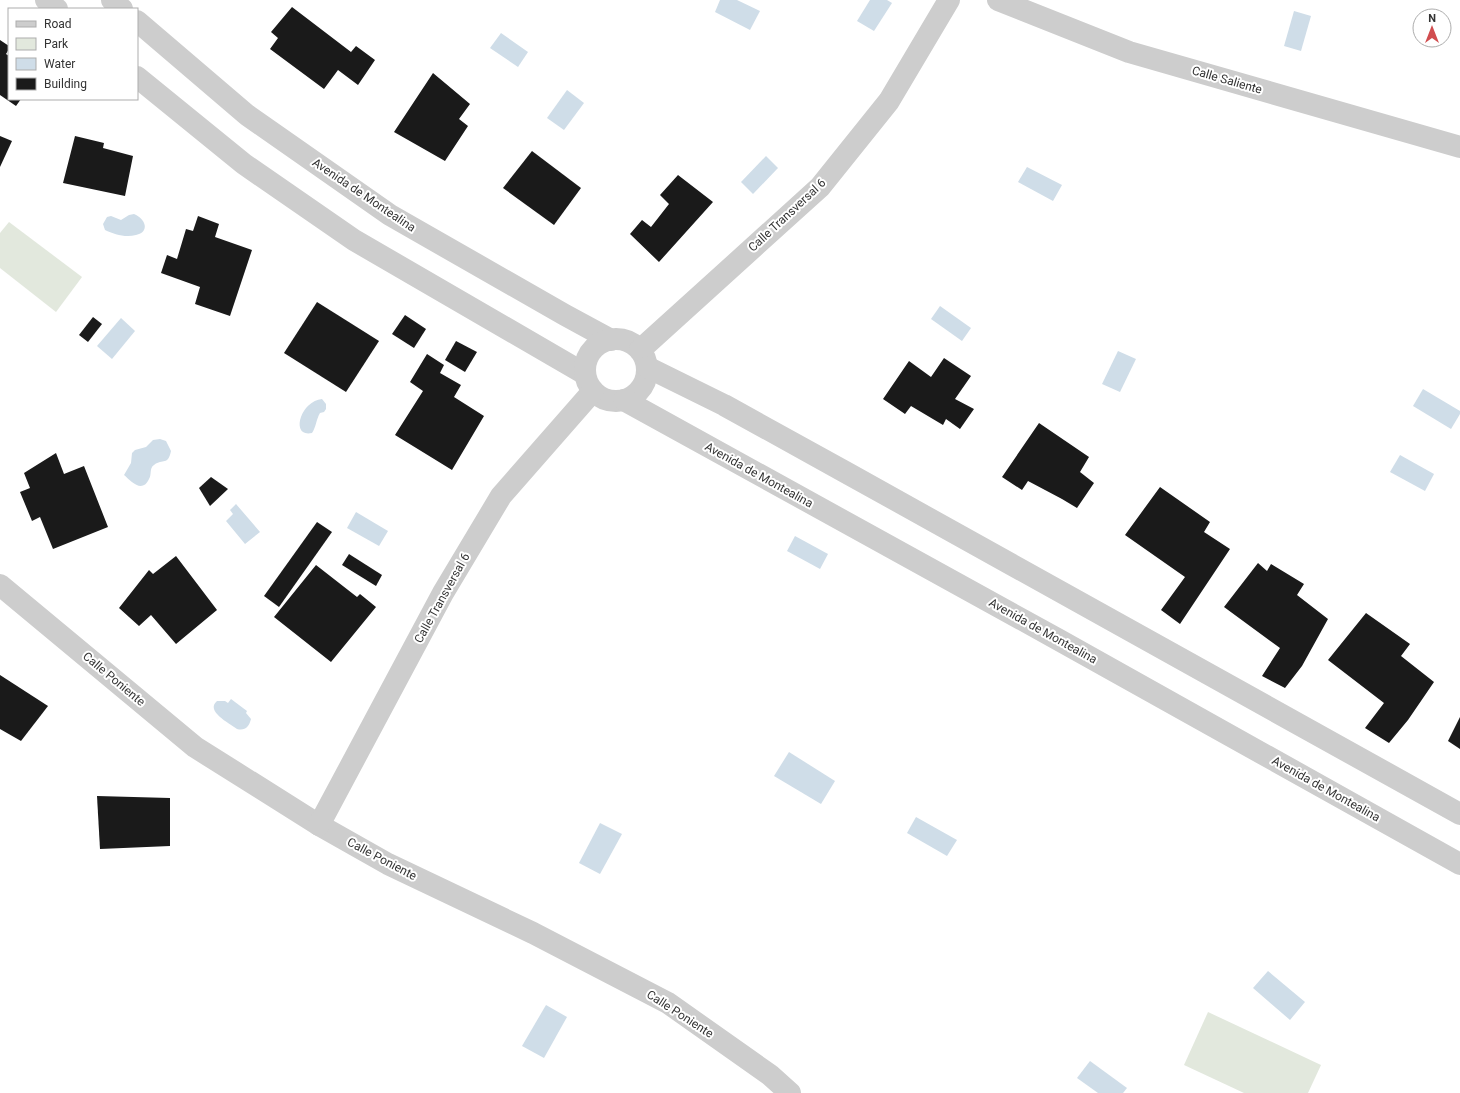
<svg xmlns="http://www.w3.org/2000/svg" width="1460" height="1093" viewBox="0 0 1460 1093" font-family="Roboto,sans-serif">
	<rect width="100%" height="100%" fill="#fff"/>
	<g fill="#e2e8dd">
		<path d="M9,222L82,277L56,312L0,268V233Z"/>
		<path d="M1208,1012L1321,1065L1308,1093H1244L1184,1065Z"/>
	</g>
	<g fill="#cfdde8">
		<path d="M720,0H737L760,11L750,30L715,12Z"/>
		<path d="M870,0H887L892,3L874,31L857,21Z"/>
		<path d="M1294,11L1311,16L1301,51L1284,46Z"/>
		<path d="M501,33L528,52L518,67L490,48Z"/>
		<path d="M567,90L584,103L564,130L547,118Z"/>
		<path d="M766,156L778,168L753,194L741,182Z"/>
		<path d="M1027,167L1062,185L1053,201L1018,182Z"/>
		<path d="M134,214C146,219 150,232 136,235C125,238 114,234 105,230L103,224L107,217L111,216L121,220L129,215Z"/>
		<path d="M940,306L971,328L962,341L931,319Z"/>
		<path d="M121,318L135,331L112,359L97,346Z"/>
		<path d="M1118,351L1136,359L1120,392L1102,384Z"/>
		<path d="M1423,389L1460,411V414L1451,429L1413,406Z"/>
		<path d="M322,399L326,404V409L324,412L320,413C316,420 316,427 312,433C290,438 300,401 322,399Z"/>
		<path d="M160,439L166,441L171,451C168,466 163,458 154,465C149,468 152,475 149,479C142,494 131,481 124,475L131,463L132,453L135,450L146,447L153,440Z"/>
		<path d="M1400,455L1434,474L1425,491L1390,472Z"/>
		<path d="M236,504L260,532L245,544L226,521L233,514L230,510Z"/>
		<path d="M356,512L388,531L379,546L347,528Z"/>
		<path d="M795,536L828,554L820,569L787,551Z"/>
		<path d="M231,699L247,711L246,713L251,719C249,727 245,731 237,729C229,723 205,711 217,701H225L228,703Z"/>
		<path d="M789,752L835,781L821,804L774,776Z"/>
		<path d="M916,817L957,840L947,856L907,833Z"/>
		<path d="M600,823L622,834L600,874L579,863Z"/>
		<path d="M1268,971L1305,1002L1290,1020L1253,988Z"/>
		<path d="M546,1005L567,1017L544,1058L522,1046Z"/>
		<path d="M1090,1061L1127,1088L1123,1093H1098L1077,1078Z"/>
	</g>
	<g fill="#1a1a1a">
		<path d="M292,7L351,52L356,46L375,60L358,85L338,70L324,89L270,49L278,38L271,32Z"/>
		<path d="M0,40L9,46V49L6,54L9,56V99H21L16,106L0,95Z"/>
		<path d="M433,73L470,104L459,119L468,126L445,161L394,132Z"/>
		<path d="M0,136L12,141L0,167Z"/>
		<path d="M75,136L104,143L103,148L133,156L125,196L63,183Z"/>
		<path d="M532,151L581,188L554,225L503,188Z"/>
		<path d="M678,175L713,202L659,262L630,234L642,220L651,227L669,204L660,195Z"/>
		<path d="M198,216L219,224L215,237L252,250L230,316L195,304L200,287L161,273L167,255L177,259L186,229L193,231Z"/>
		<path d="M317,302L379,341L346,392L284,353Z"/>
		<path d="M405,315L426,329L414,348L392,334Z"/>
		<path d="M93,317L102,324L88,342L79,335Z"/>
		<path d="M456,341L477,352L465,372L445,360Z"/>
		<path d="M427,354L444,365L440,373L461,385L454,397L484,416L452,470L395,435L423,391L410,382Z"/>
		<path d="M944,358L971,376L955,399L974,409L960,429L946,419L943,425L911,406L905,414L883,399L909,361L931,377Z"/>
		<path d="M1039,423L1089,457L1080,472L1094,483L1077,508L1062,499L1028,481L1022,490L1002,477Z"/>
		<path d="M56,453L64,474L84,466L108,527L53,549L40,517L32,521L20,492L30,488L24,473Z"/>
		<path d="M211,477L228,489L210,506L199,488Z"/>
		<path d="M1160,487L1210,522L1204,532L1230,549L1180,624L1161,610L1185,577L1125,535Z"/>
		<path d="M317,522L332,532L279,607L264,596Z"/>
		<path d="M349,554L382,575L376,586L342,565Z"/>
		<path d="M176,556L217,610L176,644L151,615L139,626L119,608L149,570L153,574Z"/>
		<path d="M1258,563L1267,571L1271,564L1304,584L1297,595L1328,619L1302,666L1285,688L1262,676L1280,648L1224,607Z"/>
		<path d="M316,565L357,597L360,594L376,607L331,662L274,617Z"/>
		<path d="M1366,613L1410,644L1401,656L1434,682L1408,720L1389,743L1365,728L1384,703L1328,660Z"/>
		<path d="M0,675L48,706L21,741L0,729Z"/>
		<path d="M1460,717V749L1448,741Z"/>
		<path d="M97,796L170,798V846L100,849Z"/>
	</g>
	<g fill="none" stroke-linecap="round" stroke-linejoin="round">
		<g stroke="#cdcdcd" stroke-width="22">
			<path d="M46,0L57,9"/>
			<path d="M112,0L122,9"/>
			<path d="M998,0L1129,52L1460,147"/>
			<path d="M137,21L247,115L390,215L565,315L611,340"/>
			<path d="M137,77L244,164L354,240L585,374"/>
			<circle cx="616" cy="370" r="31"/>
			<path d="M640,350L820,187L889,101L949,0"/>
			<path d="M647,367L724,405L847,473L1460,814"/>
			<path d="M624,400L1059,640L1460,864"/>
			<path d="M0,585L195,747L319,825L388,864L533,933L668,1003L770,1075L790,1093"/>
			<path d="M319,825L443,593L501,496L593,391"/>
		</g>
	</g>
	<g text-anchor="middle" stroke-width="4" stroke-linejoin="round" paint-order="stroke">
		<g font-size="12" fill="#333" stroke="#fff">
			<text transform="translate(1227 80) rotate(16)" y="4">Calle Saliente</text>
			<text transform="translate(364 195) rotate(34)" y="4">Avenida de Montealina</text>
			<text transform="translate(787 215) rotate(-43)" y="4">Calle Transversal 6</text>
			<text transform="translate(759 475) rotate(29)" y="4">Avenida de Montealina</text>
			<text transform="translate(442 598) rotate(-61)" y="4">Calle Transversal 6</text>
			<text transform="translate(1043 631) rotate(29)" y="4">Avenida de Montealina</text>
			<text transform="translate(114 679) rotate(40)" y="4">Calle Poniente</text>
			<text transform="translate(1326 789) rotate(29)" y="4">Avenida de Montealina</text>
			<text transform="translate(382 859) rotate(28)" y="4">Calle Poniente</text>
			<text transform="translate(680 1014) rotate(33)" y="4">Calle Poniente</text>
		</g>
	</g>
	<rect x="8" y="8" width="130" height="92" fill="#ffffff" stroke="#adadad"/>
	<rect x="16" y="21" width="20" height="6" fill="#cdcdcd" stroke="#adadad"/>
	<text x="44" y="28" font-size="12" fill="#333333">Road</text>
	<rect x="16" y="38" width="20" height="12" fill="#e2e8dd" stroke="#adadad"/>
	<text x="44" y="48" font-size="12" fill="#333333">Park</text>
	<rect x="16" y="58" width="20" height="12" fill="#cfdde8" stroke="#adadad"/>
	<text x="44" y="68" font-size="12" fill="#333333">Water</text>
	<rect x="16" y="78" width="20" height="12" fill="#1a1a1a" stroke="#adadad"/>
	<text x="44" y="88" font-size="12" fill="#333333">Building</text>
	<g transform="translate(1432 28)"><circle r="19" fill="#ffffff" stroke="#adadad"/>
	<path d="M0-3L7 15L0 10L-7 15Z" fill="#d14d4f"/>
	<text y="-6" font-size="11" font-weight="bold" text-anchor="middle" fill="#333333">N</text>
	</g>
</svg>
